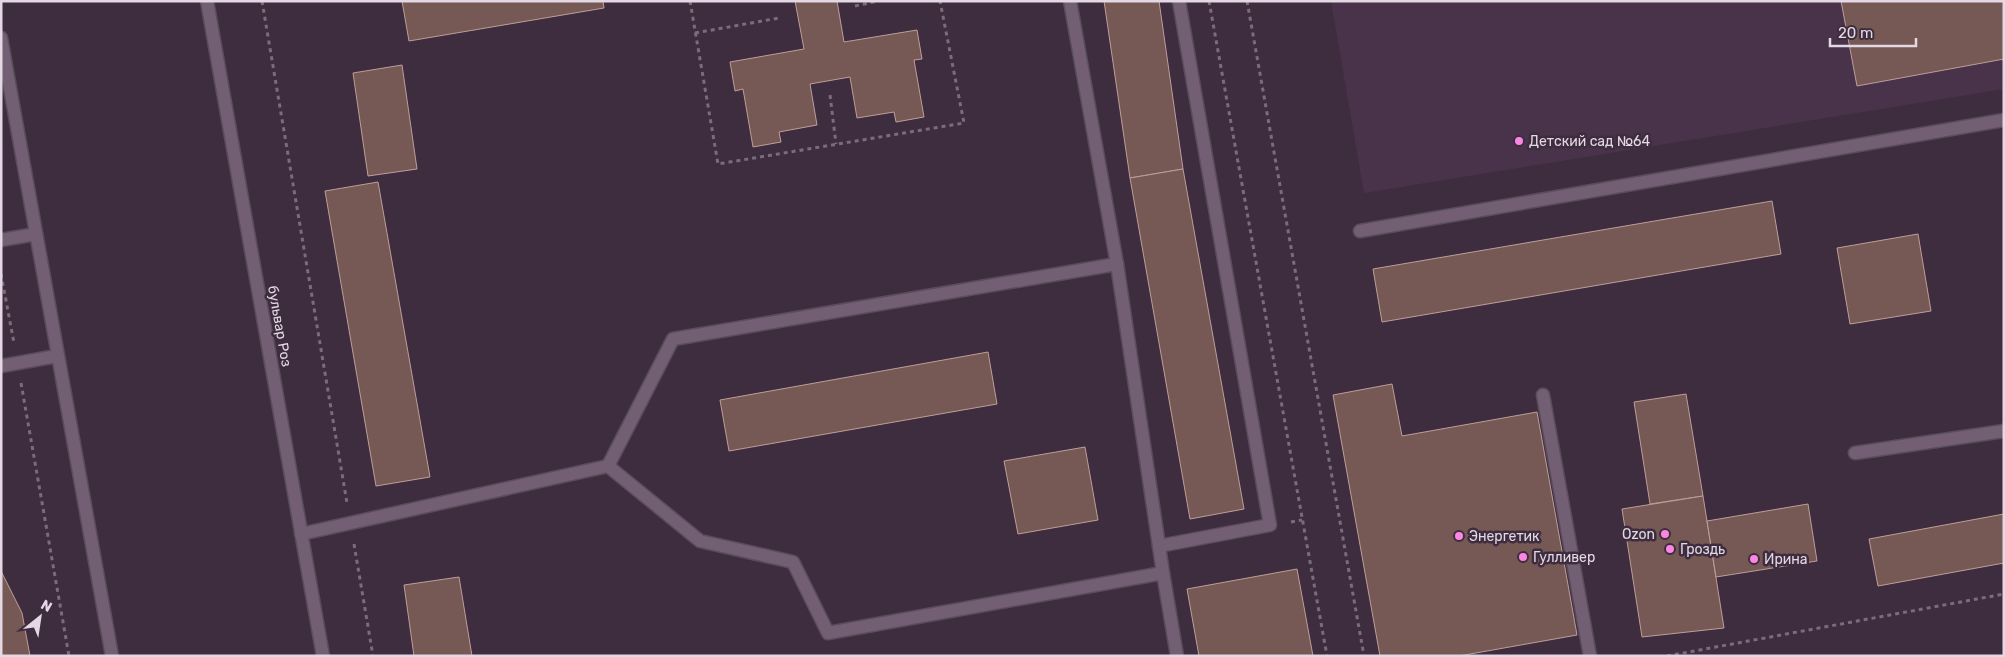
<svg xmlns="http://www.w3.org/2000/svg" width="2005" height="657" viewBox="0 0 2005 657" font-family="Rubik,sans-serif">
	<rect width="100%" height="100%" fill="#3e2d3f"/>
	<path fill="#49334b" d="M1331,1H2004V89L1364,193Z"/>
	<g fill="#765955" stroke="#be9e9a">
		<path d="M402,1H603L604,8L409,41Z"/>
		<path d="M795,1H837L844,42L917,30L922,59L914,60L924,117L896,122L894,112L857,118L850,77L810,84L817,125L779,132L781,142L753,147L743,89L735,91L730,62L804,49Z"/>
		<path d="M1104,1H1159L1183,169L1130,178Z"/>
		<path d="M1841,1H2004V59L1857,86Z"/>
		<path d="M402,65L417,169L368,176L353,73Z"/>
		<path d="M1183,169L1244,509L1190,519L1130,178Z"/>
		<path d="M378,182L430,477L376,486L325,191Z"/>
		<path d="M1772,201L1781,254L1382,322L1373,269Z"/>
		<path d="M1918,234L1931,311L1850,324L1837,248Z"/>
		<path d="M988,352L997,404L729,451L720,400Z"/>
		<path d="M1392,384L1402,436L1537,412L1577,635L1459,656H1380L1333,395Z"/>
		<path d="M1686,394L1703,496L1650,504L1634,402Z"/>
		<path d="M1085,447L1098,520L1018,534L1004,461Z"/>
		<path d="M1703,496L1724,628L1642,637L1622,509Z"/>
		<path d="M1808,504L1817,561L1716,577L1707,521Z"/>
		<path d="M2004,514V563L1878,586L1869,539Z"/>
		<path d="M1297,569L1313,656H1199L1187,589Z"/>
		<path d="M1,571L22,613L30,656H1Z"/>
		<path d="M459,577L472,656H414L404,585Z"/>
	</g>
	<g fill="none" stroke-linecap="round" stroke-linejoin="round">
		<g stroke="#594c5b" stroke-width="15">
			<g id="lane">
				<path d="M1070,1L1117,264L1163,573L1177,656"/>
				<path d="M1360,231L2004,120"/>
				<path d="M1,240L36,234"/>
				<path d="M1,366L57,356"/>
				<path d="M1543,395L1590,656"/>
				<path d="M1855,453L2004,431"/>
				<path d="M608,466L673,339L1117,264"/>
				<path d="M301,534L608,466L700,541L793,562L828,633L1163,573"/>
				<path d="M1159,546L1270,525L1179,1"/>
			</g>
		</g>
		<g stroke="#594c5b" stroke-width="15">
			<g id="secondary">
				<path d="M207,1L323,656"/>
				<path d="M1,38L112,656"/>
			</g>
		</g>
		<g stroke="#7a6c7b" stroke-width="3" stroke-dasharray="4 4" stroke-linecap="butt">
			<path d="M262,1L347,503"/>
			<path d="M690,1L718,164L964,123L940,1"/>
			<path d="M1209,1L1327,656"/>
			<path d="M1247,1L1364,656"/>
			<path d="M855,6L878,1"/>
			<path d="M695,33L779,18"/>
			<path d="M830,95L836,144"/>
			<path d="M1,274L14,343"/>
			<path d="M21,383L69,656"/>
			<path d="M1291,522L1302,520"/>
			<path d="M354,544L373,656"/>
			<path d="M1667,656L2004,594"/>
		</g>
		<use href="#lane" stroke="#725f73" stroke-width="12"/>
		<use href="#secondary" stroke="#725f73" stroke-width="12"/>
	</g>
	<g fill="#fc86e4" stroke="#3e2d3f" stroke-width="2">
		<circle cx="1519" cy="141" r="5"/>
		<circle cx="1665" cy="534" r="5"/>
		<circle cx="1459" cy="536" r="5"/>
		<circle cx="1670" cy="549" r="5"/>
		<circle cx="1523" cy="557" r="5"/>
		<circle cx="1754" cy="559" r="5"/>
	</g>
	<g text-anchor="middle" stroke-width="5" stroke-linejoin="round" paint-order="stroke">
		<g font-size="14" fill="#e3d8e4" stroke="#3e2d3f" text-anchor="start">
			<text x="1529" y="146">Детский сад №64</text>
			<text x="1655" y="539" text-anchor="end">Ozon</text>
			<text x="1469" y="541">Энергетик</text>
			<text x="1680" y="554">Гроздь</text>
			<text x="1533" y="562">Гулливер</text>
			<text x="1764" y="564">Ирина</text>
		</g>
		<g font-size="14" fill="#e3d8e4" stroke="#3e2d3f">
			<text transform="translate(280 326) rotate(80)" y="5">бульвар Роз</text>
		</g>
	</g>
	<rect width="2005" height="657" fill="none" stroke="#e3d8e4" stroke-width="5"/>
	<g transform="translate(40 617) rotate(30)" stroke="#3e2d3f" stroke-width="4" paint-order="stroke">
	<path d="M0-4L9 19L0 12L-9 19Z" fill="#e3d8e4"/>
	<text y="-8" font-size="14" font-weight="bold" text-anchor="middle" fill="#e3d8e4">N</text>
	</g>
	<path d="M1830 38v8h86v-8" fill="none" stroke="#e3d8e4" stroke-width="2.5"/>
	<text x="1838" y="38" font-size="15" fill="#e3d8e4" stroke="#3e2d3f" stroke-width="4" paint-order="stroke">20 m</text>
</svg>
